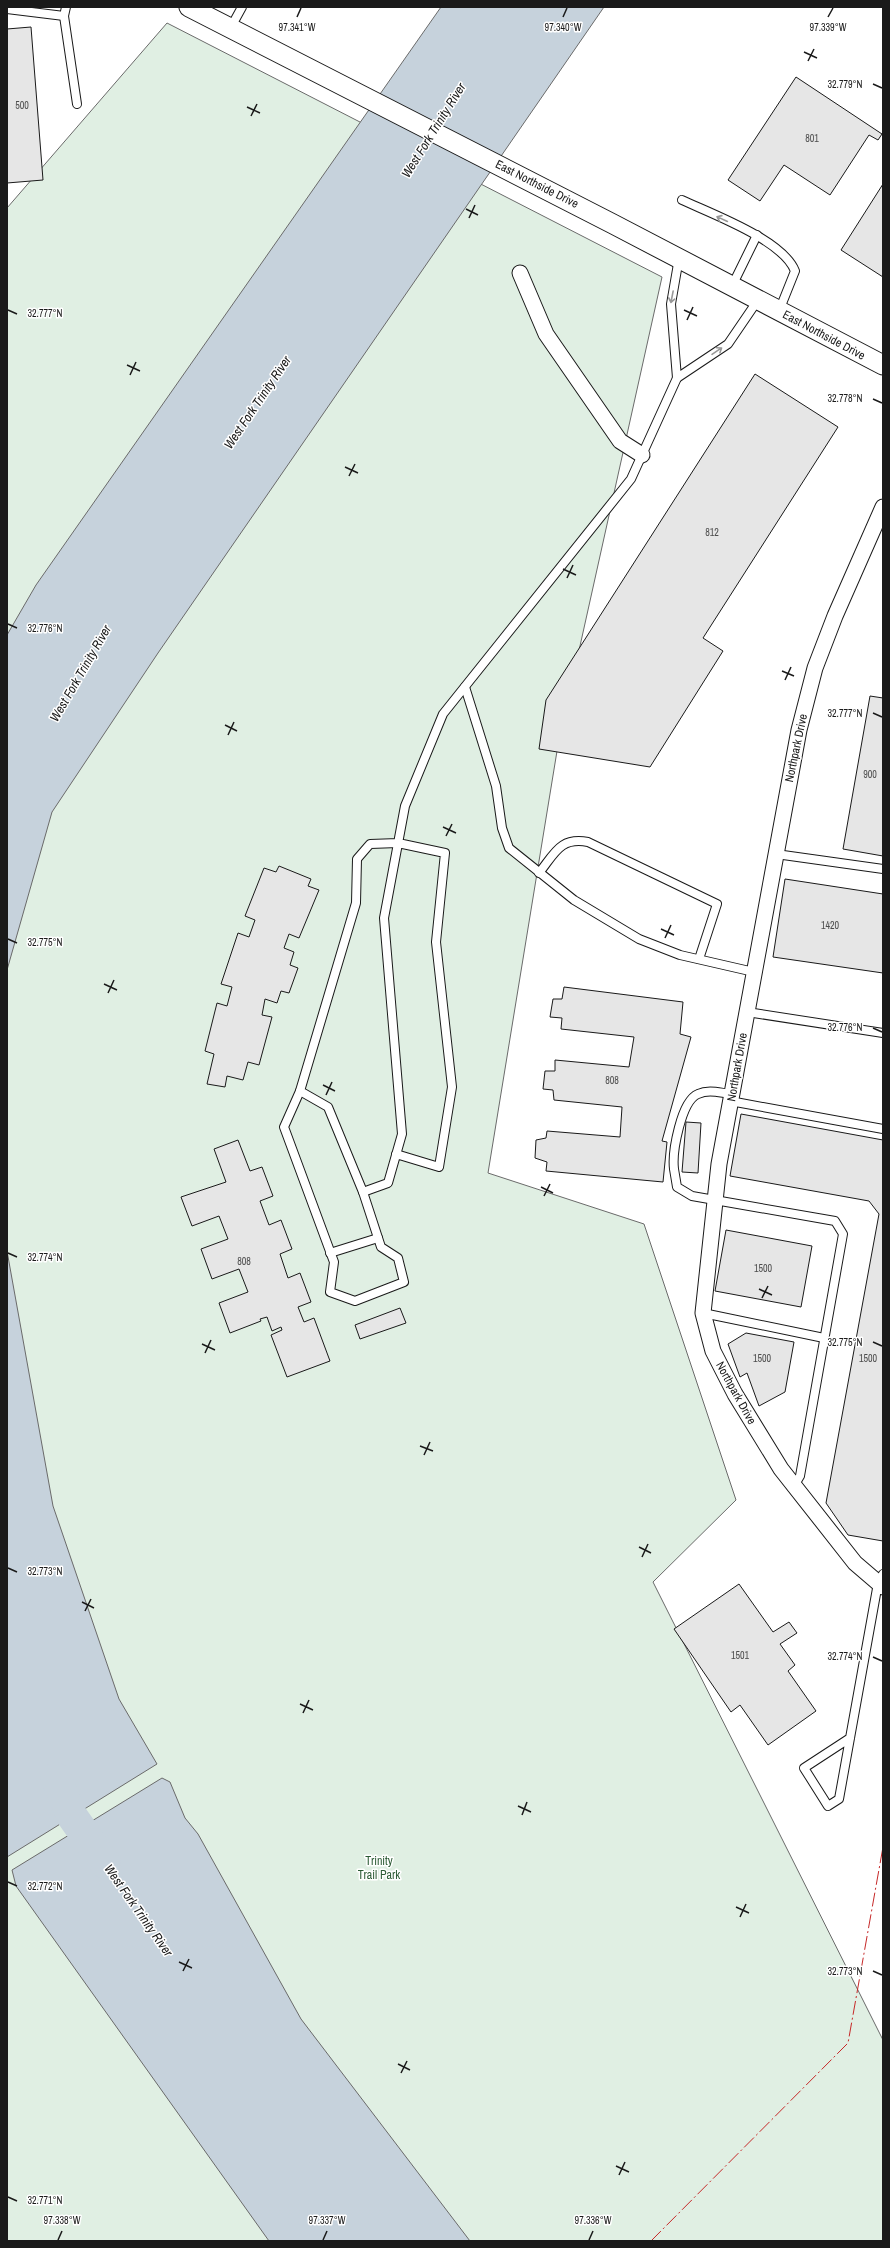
<svg xmlns="http://www.w3.org/2000/svg" width="890" height="2248" viewBox="0 0 890 2248" font-family="'Archivo Narrow',sans-serif">
	<rect width="100%" height="100%" fill="#fff"/>
	<path fill="#e0efe3" stroke="#6a6a6a" d="M167,23L662,277L558,745L488,1173L644,1224L736,1500L653,1582L883,2040V2241H7V208Z"/>
	<g fill="#c6d2dc" stroke="#6a6a6a">
		<path d="M441,7H604L158,653L52,812L7,970V635L36,585Z"/>
		<path d="M7,1251L53,1506L119,1699L157,1764L7,1857Z"/>
		<path d="M162,1778L170,1782L185,1818L198,1834L301,2019L470,2241H269L16,1886L12,1870Z"/>
	</g>
	<g fill="none" stroke-linecap="round" stroke-linejoin="round">
		<path stroke="#c6d2dc" stroke-width="31" d="M56,1778L72,1816L105,1863"/>
	</g>
	<g fill="#e6e6e6" stroke="#1a1a1a">
		<path d="M31,27L43,180L7,183V29Z"/>
		<path d="M796,77L882,134L878,140L869,135L830,195L784,165L760,201L728,180Z"/>
		<path d="M883,184V277L841,250Z"/>
		<path d="M755,374L838,427L703,638L723,651L650,767L539,749L546,700Z"/>
		<path d="M870,696L883,698V856L843,849Z"/>
		<path d="M279,866L311,879L308,886L319,890L299,938L289,934L284,948L294,952L290,965L298,968L289,993L281,991L277,1003L265,999L262,1015L272,1017L259,1065L248,1062L243,1080L227,1076L225,1087L207,1084L214,1054L205,1051L217,1003L227,1006L232,987L221,984L238,933L249,937L255,920L245,916L264,868L276,872Z"/>
		<path d="M785,879L883,894V973L773,957Z"/>
		<path d="M564,987L683,1002L680,1034L691,1037L662,1141L667,1142L663,1182L546,1171L547,1162L535,1158L536,1140L546,1138L547,1131L620,1137L622,1107L554,1100L553,1090L543,1089L545,1071H555V1060L629,1067L634,1037L561,1029L562,1018L550,1017L553,999H562Z"/>
		<path d="M741,1114L883,1140V1541L848,1535L826,1503L879,1214L869,1201L730,1176Z"/>
		<path d="M686,1122L701,1123L698,1173L682,1172Z"/>
		<path d="M238,1140L250,1171L262,1167L273,1196L260,1201L269,1225L281,1220L292,1249L280,1254L288,1278L300,1273L311,1302L298,1307L304,1322L314,1318L330,1361L287,1377L271,1335L282,1330L281,1327L272,1331L267,1317L260,1319L261,1321L230,1333L219,1303L248,1292L239,1269L212,1279L201,1249L228,1239L219,1216L192,1226L181,1197L226,1182L214,1149Z"/>
		<path d="M726,1230L812,1246L801,1307L715,1291Z"/>
		<path d="M400,1308L406,1323L360,1339L355,1325Z"/>
		<path d="M746,1333L794,1342L785,1392L759,1406L747,1373L740,1377L728,1344Z"/>
		<path d="M739,1584L773,1632L789,1622L797,1633L780,1644L795,1665L788,1671L816,1711L768,1745L740,1705L731,1712L674,1629Z"/>
	</g>
	<g fill="none" stroke-linecap="round" stroke-linejoin="round">
		<g stroke="#1a1a1a" stroke-width="10">
			<g id="service">
				<path d="M66,7L64,16L77,104"/>
				<path d="M7,9L64,16"/>
				<path d="M231,27L242,7"/>
				<path d="M682,200C712,214 783,240 795,271L779,311"/>
				<path d="M679,258L671,304L677,378L728,344L758,300"/>
				<path d="M732,286L757,235"/>
				<path d="M465,687L496,786L502,828L509,848L574,900L639,939L680,955L754,972"/>
				<path d="M776,854L883,869"/>
				<path d="M539,873C555,853 560,837 588,842L717,904L699,959"/>
				<path d="M747,1012L883,1033"/>
				<path d="M300,1091L284,1127L334,1262L330,1292L355,1301L404,1282L398,1258L381,1247L363,1192"/>
				<path d="M732,1094C720,1093 709,1089 698,1094C681,1101 672,1152 674,1169C675,1175 676,1181 677,1187L692,1196L835,1221L843,1234L800,1476L794,1486"/>
				<path d="M730,1101L883,1129"/>
				<path d="M396,1154L439,1167L452,1087L436,942L445,853L398,843L370,844L357,859L356,903L300,1091L328,1107L363,1192L388,1183L402,1134L384,918L405,806L443,714L631,479L677,378"/>
				<path d="M330,1253L378,1238"/>
				<path d="M703,1313L824,1338"/>
				<path d="M850,1738L804,1768L828,1806L839,1799L878,1583L883,1574"/>
			</g>
		</g>
		<g stroke="#1a1a1a" stroke-width="17">
			<g id="minor">
				<path d="M520,273L546,334L620,441L642,455"/>
				<path d="M883,507L835,616L815,668L799,730L719,1164L703,1313L713,1351L735,1394L781,1469L855,1563L883,1587"/>
			</g>
		</g>
		<g stroke="#1a1a1a" stroke-width="21">
			<path id="tertiary" d="M189,7L613,224L883,365"/>
		</g>
		<use href="#service" stroke="#fff" stroke-width="8"/>
		<use href="#minor" stroke="#fff" stroke-width="15"/>
		<use href="#tertiary" stroke="#fff" stroke-width="19"/>
		<path stroke="#c62828" stroke-width="1" stroke-dasharray="14 3 2 3" stroke-linecap="butt" d="M651,2241L848,2043L883,1847"/>
	</g>
	<defs><path id="oneway-shaft" d="M-6 0H5M1.5-3L5.5 0L1.5 3" fill="none" stroke-width="1.6" stroke-linecap="round" stroke-linejoin="round"/></defs>
	<g stroke="#989898">
		<use href="#oneway-shaft" transform="translate(722 219) rotate(-155)"/>
		<use href="#oneway-shaft" transform="translate(672 297) rotate(101)"/>
		<use href="#oneway-shaft" transform="translate(717 351) rotate(-34)"/>
	</g>
	<path fill="none" stroke="#1a1a1a" stroke-width="1.5" d="M297,17L301,8M563,17L567,8M828,17L833,8M804,52L817,58M808,61L814,49M873,84L882,88M247,107L260,113M251,116L257,104M466,209L478,215M469,218L475,205M8,310L17,314M684,310L697,316M687,320L693,307M127,365L140,371M130,375L136,362M873,399L882,403M345,467L358,473M349,476L355,464M563,569L576,575M567,578L573,565M8,624L17,628M782,671L794,676M785,680L791,667M873,713L882,717M225,725L237,731M228,735L234,722M443,827L456,833M446,836L452,824M661,929L674,935M665,938L671,925M8,939L17,943M104,984L117,990M108,993L114,980M873,1028L882,1032M323,1085L335,1091M326,1095L332,1082M541,1187L553,1193M544,1196L550,1184M8,1253L17,1257M759,1289L772,1295M762,1298L768,1286M873,1342L882,1346M202,1344L215,1350M205,1353L211,1340M420,1446L433,1451M424,1455L430,1442M639,1547L651,1553M642,1557L648,1544M8,1568L17,1572M82,1602L94,1608M85,1611L91,1599M873,1657L882,1661M300,1704L313,1710M303,1713L309,1700M518,1806L531,1812M522,1815L527,1802M8,1882L17,1886M736,1907L749,1913M740,1917L746,1904M179,1962L192,1968M183,1971L189,1959M873,1971L882,1975M398,2064L410,2070M401,2073L407,2061M616,2166L629,2172M619,2175L625,2162M8,2197L17,2201M58,2240L62,2231M323,2240L327,2231M589,2240L593,2231"/>
	<g text-anchor="middle" stroke-width="3" stroke-linejoin="round" paint-order="stroke">
		<g font-size="10" fill="#4d4d4d">
			<text x="22" y="109">500</text>
			<text x="812" y="142">801</text>
			<text x="712" y="536">812</text>
			<text x="870" y="778">900</text>
			<text x="830" y="929">1420</text>
			<text x="612" y="1084">808</text>
			<text x="244" y="1265">808</text>
			<text x="763" y="1272">1500</text>
			<text x="762" y="1362">1500</text>
			<text x="868" y="1362">1500</text>
			<text x="740" y="1659">1501</text>
		</g>
		<g font-size="12" fill="#1a1a1a" stroke="#fff">
			<text transform="translate(537 184) rotate(27)" y="4">East Northside Drive</text>
			<text transform="translate(824 335) rotate(28)" y="4">East Northside Drive</text>
			<text transform="translate(796 748) rotate(-78)" y="4">Northpark Drive</text>
			<text transform="translate(737 1067) rotate(-80)" y="4">Northpark Drive</text>
			<text transform="translate(736 1393) rotate(61)" y="4">Northpark Drive</text>
		</g>
		<g font-size="12" fill="#2b5a34" stroke="#fff">
			<text x="379" y="1865">Trinity<tspan x="379" dy="14">Trail Park</tspan></text>
		</g>
		<g font-size="13" font-style="italic" fill="#1a1a1a" stroke="#fff">
			<text transform="translate(433 130) rotate(-58)" y="5">West Fork Trinity River</text>
			<text transform="translate(257 402) rotate(-56)" y="5">West Fork Trinity River</text>
			<text transform="translate(80 673) rotate(-60)" y="5">West Fork Trinity River</text>
			<text transform="translate(139 1910) rotate(55)" y="5">West Fork Trinity River</text>
		</g>
	</g>
	<g font-size="10" text-anchor="middle" fill="#1a1a1a" stroke="#fff" stroke-width="3" stroke-linejoin="round" paint-order="stroke">
		<text x="297" y="31">97.341°W</text>
		<text x="563" y="31">97.340°W</text>
		<text x="828" y="31">97.339°W</text>
		<text x="845" y="88">32.779°N</text>
		<text x="45" y="317">32.777°N</text>
		<text x="845" y="402">32.778°N</text>
		<text x="45" y="632">32.776°N</text>
		<text x="845" y="717">32.777°N</text>
		<text x="45" y="946">32.775°N</text>
		<text x="845" y="1031">32.776°N</text>
		<text x="45" y="1261">32.774°N</text>
		<text x="845" y="1346">32.775°N</text>
		<text x="45" y="1575">32.773°N</text>
		<text x="845" y="1660">32.774°N</text>
		<text x="45" y="1890">32.772°N</text>
		<text x="845" y="1975">32.773°N</text>
		<text x="45" y="2204">32.771°N</text>
		<text x="62" y="2224">97.338°W</text>
		<text x="327" y="2224">97.337°W</text>
		<text x="593" y="2224">97.336°W</text>
	</g>
	<rect width="890" height="2248" fill="none" stroke="#1a1a1a" stroke-width="16"/>
</svg>
